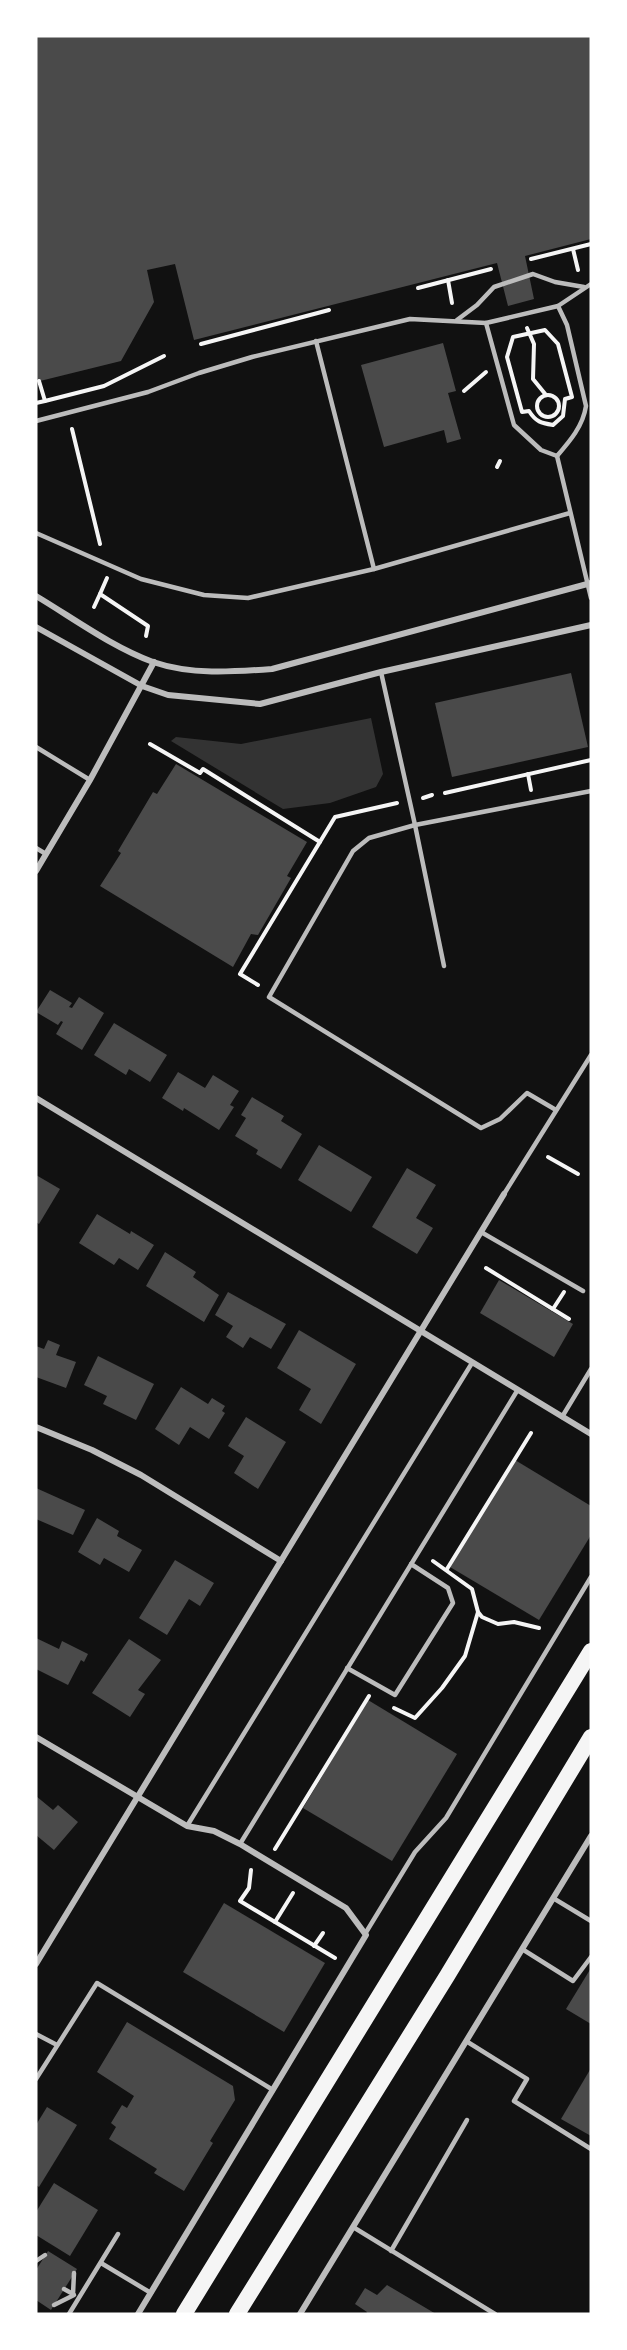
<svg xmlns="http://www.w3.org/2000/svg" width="627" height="2350" viewBox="0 0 627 2350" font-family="'Space Grotesk',sans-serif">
	<rect width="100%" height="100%" fill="#111"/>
	<path fill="#333" d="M371,718L383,774L376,787L330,803L283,809L171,741L176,737L241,744Z"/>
	<g fill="#4a4a4a">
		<path d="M36,36H591V239L525,256L534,299L508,306L497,263L194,340L175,264L147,270L154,302L121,361L36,382Z"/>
		<path d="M443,343L456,391L448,393L461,439L447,443L444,430L384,447L361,365Z"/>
		<path d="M571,673L588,747L452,777L435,703Z"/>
		<path d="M176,764L307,842L287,876L291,878L258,935L251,934L233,967L100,886L121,853L118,851L153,792L157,794Z"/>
		<path d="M50,990L72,1003L69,1007L72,1008L79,997L104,1013L82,1050L56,1034L63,1022L61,1021L58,1025L36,1012Z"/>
		<path d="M114,1023L167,1055L150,1082L129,1069L126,1075L94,1055Z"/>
		<path d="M178,1072L205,1088L213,1075L239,1091L230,1105L234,1107L219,1130L184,1108L183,1111L162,1098Z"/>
		<path d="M252,1097L284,1116L281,1121L302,1134L281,1169L256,1154L258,1150L235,1136L246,1118L241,1115Z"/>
		<path d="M319,1145L372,1177L351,1212L298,1180Z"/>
		<path d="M407,1168L436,1185L416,1218L433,1228L417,1254L372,1227Z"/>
		<path d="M36,1175L60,1189L39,1224L36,1222Z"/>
		<path d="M97,1214L130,1234L131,1231L154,1245L138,1270L119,1258L114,1265L79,1243Z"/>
		<path d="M165,1252L196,1272L193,1277L219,1295L204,1322L146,1286Z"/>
		<path d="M499,1280L573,1324L554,1357L480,1313Z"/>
		<path d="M228,1292L286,1324L271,1349L250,1337L243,1348L226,1337L233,1326L215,1315Z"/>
		<path d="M299,1330L356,1364L321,1424L299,1410L311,1389L277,1368Z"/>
		<path d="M48,1340L60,1345L56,1355L76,1362L66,1388L36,1377V1346L44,1349Z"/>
		<path d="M98,1356L154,1384L136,1420L103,1404L107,1396L84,1385Z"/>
		<path d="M181,1387L208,1404L212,1398L225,1406L222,1411L225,1413L209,1439L190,1427L179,1445L155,1429Z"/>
		<path d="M246,1417L286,1442L258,1489L234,1473L244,1456L228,1446Z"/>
		<path d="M515,1460L591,1506V1535L539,1620L450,1567Z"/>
		<path d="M36,1488L85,1510L73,1535L36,1519Z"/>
		<path d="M97,1518L119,1531L117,1536L142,1550L129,1572L104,1558L100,1565L78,1552Z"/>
		<path d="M175,1560L214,1583L200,1606L189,1599L167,1635L139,1618Z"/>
		<path d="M36,1638L59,1649L62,1641L88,1654L84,1662L81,1660L68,1685L36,1669Z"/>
		<path d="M129,1639L161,1660L138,1690L145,1694L130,1717L92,1693Z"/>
		<path d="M368,1700L457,1754L392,1861L303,1808Z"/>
		<path d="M36,1796L53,1810L58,1805L78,1822L54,1850L36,1835Z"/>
		<path d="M224,1903L325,1963L284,2032L183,1972Z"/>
		<path d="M591,1968V2024L566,2009Z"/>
		<path d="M127,2022L233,2086L235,2100L210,2141L213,2143L184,2191L154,2173L157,2169L109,2139L116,2127L111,2123L122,2105L127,2108L134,2096L97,2072Z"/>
		<path d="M591,2068V2136L561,2119Z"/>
		<path d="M47,2107L77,2125L39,2187L36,2185V2125Z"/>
		<path d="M54,2183L98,2210L70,2256L36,2235V2212Z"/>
		<path d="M48,2251L77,2269L51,2310L36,2300V2270Z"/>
		<path d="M387,2285L436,2314H366L367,2312L355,2304L365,2288L377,2295Z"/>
	</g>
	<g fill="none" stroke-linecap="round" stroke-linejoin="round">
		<g stroke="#f5f5f5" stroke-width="4">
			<path d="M573,249L578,270"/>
			<path d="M531,259L591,244"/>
			<path d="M448,280L452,303"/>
			<path d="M418,288L491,269"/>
			<path d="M527,328L534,344L533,379L546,395"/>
			<path d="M545,330L558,344L572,397L565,399L563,416L553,425C541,423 536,422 529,411L522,412L507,357L513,337Z"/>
			<path d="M201,344L329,310"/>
			<path d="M39,381L45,401L104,386L164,356"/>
			<path d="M464,391L486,372"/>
			<circle cx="548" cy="406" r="11"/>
			<path d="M36,403L45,401"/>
			<path d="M72,429L100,544"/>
			<path d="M497,467L500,461"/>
			<path d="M107,578L100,594L148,626L146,636"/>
			<path d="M94,607L100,594"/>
			<path d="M150,744L200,773L203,769L320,842"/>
			<path d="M528,774L531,790"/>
			<path d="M445,793L591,760"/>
			<path d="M423,798L432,795"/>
			<path d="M258,985L240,974L335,817L397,803"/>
			<path d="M548,1157L578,1174"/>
			<path d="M486,1268L569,1319"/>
			<path d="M553,1309L564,1292"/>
			<path d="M433,1561L472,1589L478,1612L482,1617L498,1624L514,1622L539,1628"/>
			<path d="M447,1569L531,1433"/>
			<path d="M394,1708L415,1718L442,1688L465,1656L478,1612"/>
			<path d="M275,1849L369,1696"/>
			<path d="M251,1870L249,1888L240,1901L335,1958"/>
			<path d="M275,1922L293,1893"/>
			<path d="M314,1946L323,1933"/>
		</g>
		<g stroke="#bcbcbc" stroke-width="4.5">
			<path d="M457,320L477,305L494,287L533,274L555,282L584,287"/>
			<path d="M486,323L514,425L541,450L557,456"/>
			<path d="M316,341L374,569"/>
			<path d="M36,421L148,392L199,373L252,357L410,319L486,323L558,306L591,284"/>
			<path d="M557,456C570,441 583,426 586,406L567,325L558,306"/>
			<path d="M557,456L591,598"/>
			<path d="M36,533L141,579L204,595L248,598L374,569L570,513"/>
			<path d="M381,672L415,825L444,966"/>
			<path d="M36,747L90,780"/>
			<path d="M36,848L46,854"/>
			<path d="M556,1110L527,1093L500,1119L481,1128L269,997L353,851L369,838L415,825L591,791"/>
			<path d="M504,1194L591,1055"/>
			<path d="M481,1232L583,1291"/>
			<path d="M562,1417L591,1369"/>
			<path d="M347,1668L395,1695L453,1603L448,1588L411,1564"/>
			<path d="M187,1826L472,1363"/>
			<path d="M240,1844L517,1391"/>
			<path d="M553,1898L591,1921"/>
			<path d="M365,1934L415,1852L446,1818L591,1577"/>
			<path d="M522,1949L573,1981L591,1957"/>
			<path d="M36,2034L57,2045"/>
			<path d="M466,2041L527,2079L514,2101L591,2149"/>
			<path d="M36,2079L97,1983L273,2090"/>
			<path d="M353,2227L495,2314"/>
			<path d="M391,2251L467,2120"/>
			<path d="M36,2261L45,2255"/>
			<path d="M101,2263L151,2293"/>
			<path d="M64,2289L73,2294L74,2273"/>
			<path d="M54,2305L74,2295"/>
			<path d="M69,2314L118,2234"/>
		</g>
		<g stroke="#bcbcbc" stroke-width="6">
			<path d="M36,596C73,618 112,647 153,662C191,675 232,672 272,669L591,583"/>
			<path d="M36,627L142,686L168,695L260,704L381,672L591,625"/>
			<path d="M36,871L90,780L154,662"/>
			<path d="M36,1098L591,1434"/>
			<path d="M36,1427L92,1450L141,1475L281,1561"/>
			<path d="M36,1737L187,1826L214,1831L240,1844L346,1908L366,1935L138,2314"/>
			<path d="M36,1964L504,1194"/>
			<path d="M300,2314L591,1836"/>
		</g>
		<g stroke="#f5f5f5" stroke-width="16">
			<path d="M184,2314L591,1651"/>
			<path d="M237,2314L447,1976L591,1737"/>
		</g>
	</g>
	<rect width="627" height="2350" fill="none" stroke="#ffffff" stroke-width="75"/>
</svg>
